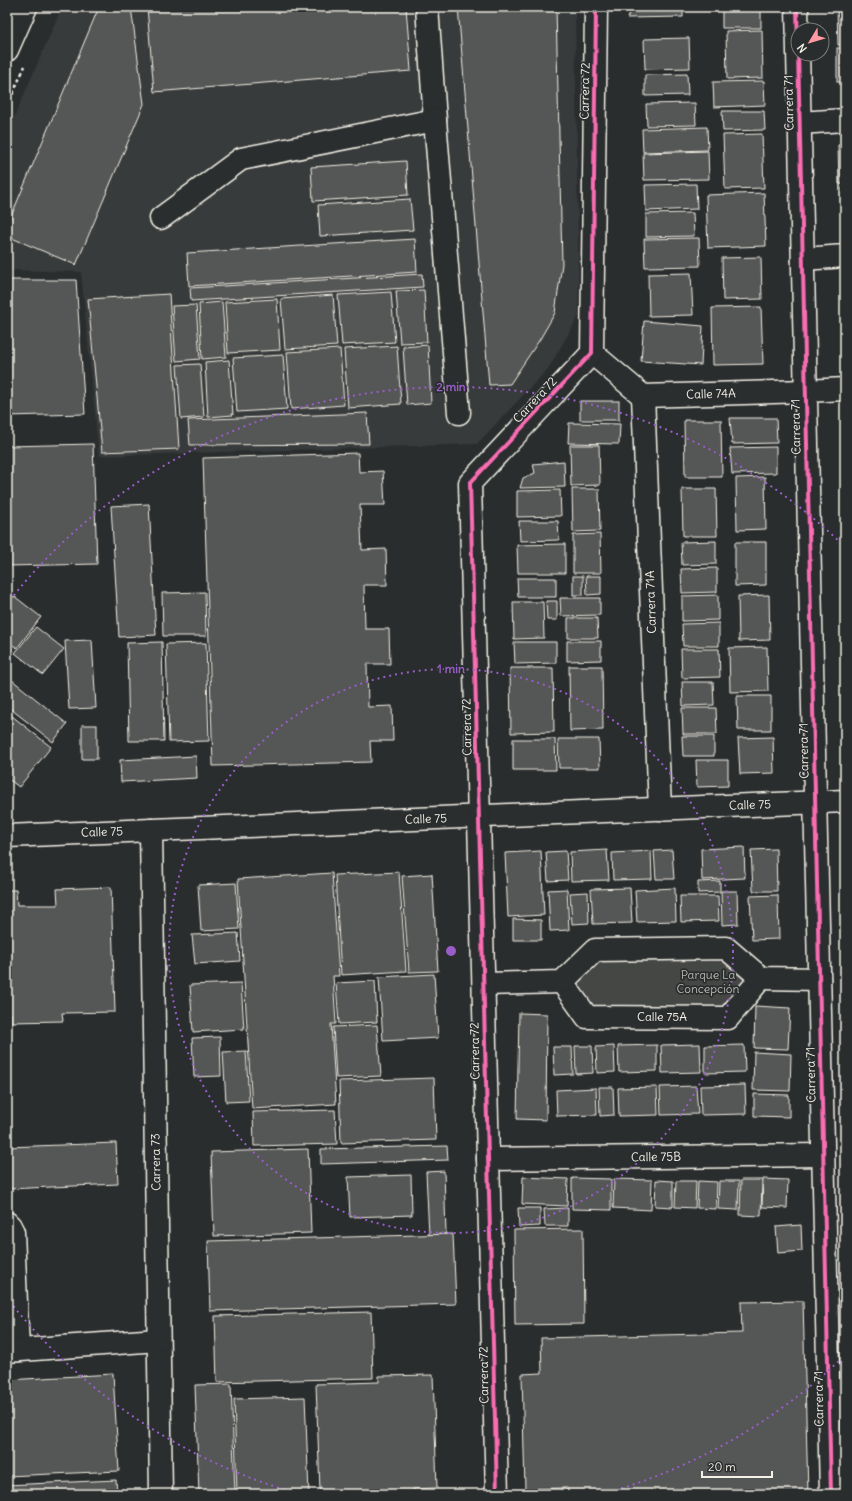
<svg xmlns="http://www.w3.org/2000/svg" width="852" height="1501" viewBox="0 0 852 1501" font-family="Delius,sans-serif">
	<rect width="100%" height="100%" fill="#2a2d2e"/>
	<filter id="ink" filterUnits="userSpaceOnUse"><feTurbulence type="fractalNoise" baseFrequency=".025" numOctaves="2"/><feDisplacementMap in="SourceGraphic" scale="8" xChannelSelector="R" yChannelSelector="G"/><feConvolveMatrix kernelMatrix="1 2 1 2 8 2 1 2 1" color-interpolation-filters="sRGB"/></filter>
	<g filter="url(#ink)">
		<path fill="#373a3a" d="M62,7H575L579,316L548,369L477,444L99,456L81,272L7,270V134Z"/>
		<path fill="#444645" stroke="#9c9c96" d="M724,953L754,979L725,1010L589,1012L570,982L598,956Z"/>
		<g fill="#555756" stroke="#f4f1e8">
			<path d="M99,7H131L144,104L76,265L7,236V226Z"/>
			<path d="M147,7H406L411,71L154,92Z"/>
			<path d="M458,7H556L562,264L555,313L540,339L510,384L489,385Z"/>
			<path d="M632,7H683V17L627,18Z"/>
			<path d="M837,7H845V45H838Z"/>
			<path d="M761,8V28H722V9Z"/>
			<path d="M762,30L763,78L727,79L726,31Z"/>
			<path d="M689,38L690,68L645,69L644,39Z"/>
			<rect x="837" y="48" width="8" height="34"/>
			<path d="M687,74L688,95L645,96V75Z"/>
			<path d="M764,81L765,105L714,107L713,82Z"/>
			<path d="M695,103L696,125L647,126L646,104Z"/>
			<path d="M722,111H764L765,130L723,131Z"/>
			<path d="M707,127L708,150L643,152L642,129Z"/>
			<path d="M762,134L764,188L725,189L723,135Z"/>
			<path d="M838,145H845V184H839Z"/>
			<path d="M708,151L709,179L644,180L643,153Z"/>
			<path d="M406,161L408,195L313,201L311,167Z"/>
			<path d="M696,184L697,209L646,211L645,185Z"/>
			<path d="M842,188H845V227H843Z"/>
			<path d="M764,193L766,246L708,248L706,195Z"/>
			<path d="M410,199L413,230L320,236L318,205Z"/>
			<path d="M693,213L694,236L646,237V214Z"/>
			<path d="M699,238L700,266L645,267L644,239Z"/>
			<path d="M415,239L417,272L189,286L187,253Z"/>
			<path d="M761,257L762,299L723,300L722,258Z"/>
			<path d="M691,273L693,315L649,316L648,274Z"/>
			<path d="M842,273H845V311L844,312Z"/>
			<path d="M422,274L423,287L191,301L190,288Z"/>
			<path d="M7,280H76L85,414L7,416Z"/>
			<path d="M424,290L427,342L400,343L396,291Z"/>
			<path d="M391,292L395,342L342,345L338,295Z"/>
			<path d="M169,294L179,449L102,452L88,299Z"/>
			<path d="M333,295L337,346L285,349L281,299Z"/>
			<path d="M277,299L280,350L228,353L225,302Z"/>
			<path d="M222,302L226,357L202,359L199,304Z"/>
			<path d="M196,305L200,359L176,361L172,306Z"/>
			<path d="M761,307L763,364L713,365L712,308Z"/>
			<path d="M644,321L703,326L701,365L641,361Z"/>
			<path d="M428,345L431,403L407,405L403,347Z"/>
			<path d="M397,346L401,404L348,408L344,349Z"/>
			<path d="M340,349L344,405L291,409L287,352Z"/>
			<path d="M283,355L287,409L237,412L233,358Z"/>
			<path d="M229,360L233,415L208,417L205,362Z"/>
			<path d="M200,364L204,417L181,419L177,365Z"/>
			<rect x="580" y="401" width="39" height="19"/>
			<path d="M367,413L369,444L190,445L188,420Z"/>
			<path d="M730,418H776L777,443L732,444Z"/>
			<path d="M684,420H721L722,477H685Z"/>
			<path d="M569,423L620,424L619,444L568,443Z"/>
			<path d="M93,444L97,564L7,566V446Z"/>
			<path d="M570,445H599L600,485L571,486Z"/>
			<path d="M776,447V473L732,474L730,448Z"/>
			<path d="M358,453L359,472L383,471L385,505H360L362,550L386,549L387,585H364L365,629H389L390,664H367L368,707L392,706L393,741H370L371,762L213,766L203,458Z"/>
			<path d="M564,461L565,487L520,488L523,478L535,473L533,464Z"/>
			<path d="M765,477L766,529L737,530L736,478Z"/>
			<path d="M572,489H599L600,531L573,532Z"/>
			<path d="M682,489H716L717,536H683Z"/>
			<path d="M560,490L561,516L517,517V491Z"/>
			<path d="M149,504L156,635L119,637L111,506Z"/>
			<path d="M519,521H558L559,540L520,541Z"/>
			<path d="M600,534L601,573H573V535Z"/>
			<path d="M716,541V564L682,565L681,542Z"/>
			<path d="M735,542H766V585L735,586Z"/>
			<path d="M565,544V573H518L517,545Z"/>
			<path d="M717,568V592L682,593L681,569Z"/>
			<rect x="573" y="576" width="10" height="19"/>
			<path d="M586,576H601V594L587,595Z"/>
			<path d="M517,578H556V597H518Z"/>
			<path d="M205,592L206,636H163L162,593Z"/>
			<path d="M718,595V620L682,621V596Z"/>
			<path d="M769,595L770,640L739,641L738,596Z"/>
			<path d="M14,596L41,617L17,648L7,641V605Z"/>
			<path d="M560,598H600V615L561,616Z"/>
			<path d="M546,601H557V620H547Z"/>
			<path d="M513,602H543L544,638L514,639Z"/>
			<path d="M568,618H597L598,638H568Z"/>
			<path d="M719,623V646H683L682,624Z"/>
			<path d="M36,627L64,649L43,675L15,653Z"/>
			<path d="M92,640L96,708L69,709L65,641Z"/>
			<path d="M567,641H601V660L567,661Z"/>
			<path d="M162,642L164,741H129L127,643Z"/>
			<path d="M514,642H556V663L515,664Z"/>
			<path d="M206,643L209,741L169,742L166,644Z"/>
			<path d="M767,647L768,691L730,692L729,648Z"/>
			<path d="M681,649H719L720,677L682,678Z"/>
			<path d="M569,666H602L603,730L570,731Z"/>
			<path d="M510,668H553L554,732L511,733Z"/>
			<path d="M7,676L67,724L53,742L7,706Z"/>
			<path d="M682,682H713L714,705L683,706Z"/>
			<path d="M737,696H771V730H738Z"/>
			<path d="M682,708H716L717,734H683Z"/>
			<path d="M7,712L51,747L19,787L7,778Z"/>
			<rect x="82" y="725" width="15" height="34"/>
			<path d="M682,736H714V756H683Z"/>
			<path d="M773,737L774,773L740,774L738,738Z"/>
			<path d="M513,739H555L556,770H513Z"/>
			<path d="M558,739H599L600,768H559Z"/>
			<path d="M196,756L197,778L121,782L120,760Z"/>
			<path d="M696,760H728V786L697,787Z"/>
			<path d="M744,847L745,878L702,880L701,849Z"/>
			<path d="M776,849L777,891H753L751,850Z"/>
			<path d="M607,850L609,880L571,881L570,852Z"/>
			<path d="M672,850L674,879H656L654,851Z"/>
			<path d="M541,851L544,915L508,917L505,853Z"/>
			<path d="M566,851L568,880L548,881L546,852Z"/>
			<path d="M651,851L652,879L613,880L612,853Z"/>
			<path d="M399,872L406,971L341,975L335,875Z"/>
			<path d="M332,873L339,976H333L336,1024H331L336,1104L252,1109L238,879Z"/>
			<path d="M432,874L438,971L409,972L402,876Z"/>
			<path d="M720,881V892L698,893V882Z"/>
			<path d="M236,883L239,929L201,931L198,885Z"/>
			<path d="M111,887L115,1012L62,1013L63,1021L11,1022V1014H7V890H16L17,905H58L57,889Z"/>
			<path d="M630,888L632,923L593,924L591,889Z"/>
			<path d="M675,888L676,921L637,922L635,890Z"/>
			<path d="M567,889L569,930L550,931L548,890Z"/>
			<path d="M721,891H737L738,924L722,925Z"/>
			<path d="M588,892L589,923L572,924L570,893Z"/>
			<path d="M778,895L779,939L752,940L750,896Z"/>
			<path d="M680,896H718L719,921L681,922Z"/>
			<path d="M513,919L541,920V940H513Z"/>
			<path d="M238,933L240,961L195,964L192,935Z"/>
			<path d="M434,974L438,1038L383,1041L379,977Z"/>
			<path d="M375,981L377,1022L339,1024L336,983Z"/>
			<path d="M241,983L244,1029L193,1032L190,985Z"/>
			<path d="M755,1006L790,1008L788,1049L754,1048Z"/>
			<path d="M519,1013L547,1014L546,1120L517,1119Z"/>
			<path d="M377,1025L381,1076L336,1078L333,1027Z"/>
			<path d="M220,1037L221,1076L194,1077L192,1038Z"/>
			<path d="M700,1044L701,1072L662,1073L661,1045Z"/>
			<path d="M657,1045V1071L619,1072L618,1046Z"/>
			<path d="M744,1045L745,1072L705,1073V1046Z"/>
			<path d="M575,1046H592L593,1073L576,1074Z"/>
			<path d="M614,1046L615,1072L597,1073L596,1047Z"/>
			<path d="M553,1047H572L573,1074L554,1075Z"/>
			<path d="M246,1051L249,1101L226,1102L223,1052Z"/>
			<path d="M754,1052L791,1054L790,1091L753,1090Z"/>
			<path d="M434,1078L436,1140L341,1143L339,1081Z"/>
			<path d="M745,1085L746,1114L701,1115L700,1086Z"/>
			<path d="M696,1086L698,1114L661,1115L660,1087Z"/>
			<path d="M599,1087H613L614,1115L600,1116Z"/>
			<path d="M657,1087L658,1115L619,1116L618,1088Z"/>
			<path d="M596,1088L597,1115L557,1116L556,1090Z"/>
			<path d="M754,1094L789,1095V1117L754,1116Z"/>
			<path d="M335,1110L337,1144L254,1146L253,1112Z"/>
			<path d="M116,1143L118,1184L7,1189V1147Z"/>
			<path d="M447,1146L448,1160L321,1164V1149Z"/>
			<path d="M308,1149L311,1233L214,1236L211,1152Z"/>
			<path d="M444,1171L446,1234L429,1235L426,1172Z"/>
			<path d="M411,1175L412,1215L350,1217L348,1177Z"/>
			<path d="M523,1177L568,1179L567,1206L522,1204Z"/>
			<path d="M572,1178L611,1179V1210L572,1209Z"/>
			<path d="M614,1179L652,1180L651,1210L613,1208Z"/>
			<path d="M763,1179L788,1180L787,1208L762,1207Z"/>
			<path d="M656,1180L673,1181V1207L655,1206Z"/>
			<path d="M741,1180H762L761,1216L740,1215Z"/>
			<path d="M676,1181H696L695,1208L675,1207Z"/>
			<path d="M698,1181L717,1182L716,1209L697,1208Z"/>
			<path d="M719,1181H739L738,1210L718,1209Z"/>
			<path d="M518,1208H540V1226L519,1227Z"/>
			<path d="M568,1208V1226H545L544,1209Z"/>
			<path d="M801,1225L802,1251L778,1253L776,1227Z"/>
			<path d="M583,1229L584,1324L515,1325L514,1230Z"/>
			<path d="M453,1234L456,1304L210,1311L208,1241Z"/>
			<path d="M803,1301L808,1494H567V1488L525,1489L522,1374L542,1373L541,1338L742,1333L741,1302Z"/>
			<path d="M371,1312L373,1378L217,1382L215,1316Z"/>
			<path d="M113,1374L119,1471L7,1476V1380Z"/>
			<path d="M433,1375L437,1488L413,1489V1494H343V1491H320L316,1384L379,1382V1376Z"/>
			<path d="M231,1384L235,1494H199L195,1385Z"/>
			<path d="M305,1397L309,1494H237L234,1399Z"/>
			<path d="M116,1480L117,1494H7V1485Z"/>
		</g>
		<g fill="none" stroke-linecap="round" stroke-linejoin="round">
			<g stroke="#f4f1e8" stroke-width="25">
				<g id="minor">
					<path d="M427,7L435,120L459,413"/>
					<path d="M797,7L831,1494"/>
					<path d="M799,123L845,120"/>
					<path d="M161,218L241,159L435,120"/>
					<path d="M803,259L845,256"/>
					<path d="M592,353L643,396L806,391L845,389"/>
					<path d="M643,396L660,809"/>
					<path d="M151,830L161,1494"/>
					<path d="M7,836L845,801"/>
					<path d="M562,982L587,1017L728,1018L761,978"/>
					<path d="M484,984L562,982L595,950L726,948L761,978L819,979"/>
					<path d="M488,1159L823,1155"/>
					<path d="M7,1223L10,1226L13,1232L18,1350"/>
					<path d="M7,1351L158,1340"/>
					<path d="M497,1494L470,483L592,353L596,7"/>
				</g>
			</g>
			<g stroke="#f4f1e8" stroke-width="25">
				<path id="highway" d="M7,50L26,7"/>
			</g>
			<path stroke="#f4f1e8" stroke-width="2.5" stroke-dasharray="4 3" stroke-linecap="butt" d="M7,107L25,66"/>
			<use href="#minor" stroke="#2a2d2e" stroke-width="22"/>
			<use href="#highway" stroke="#2a2d2e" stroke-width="22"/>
			<g stroke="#2a2d2e" stroke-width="6">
				<g id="cycleway">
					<path d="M797,7L831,1494"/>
					<path d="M497,1494L470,483L592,353L596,7"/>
				</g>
			</g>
			<use href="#cycleway" stroke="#f96db3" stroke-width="4"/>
		</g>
	</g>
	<g fill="none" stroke="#995dc9" stroke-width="2" stroke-dasharray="2 4">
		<circle cx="451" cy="951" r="282"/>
		<path d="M843 1357A564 564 0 0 1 606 1493M296 1493A564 564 0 0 1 10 1302M10 600A564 564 0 0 1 843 545"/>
	</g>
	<g text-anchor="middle" stroke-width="3.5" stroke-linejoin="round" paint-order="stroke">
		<g font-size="12" fill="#f4f1e8" stroke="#2a2d2e">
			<text transform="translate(585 91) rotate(-89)" y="4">Carrera 72</text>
			<text transform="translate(789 103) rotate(-91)" y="4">Carrera 71</text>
			<text transform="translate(711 394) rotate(-2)" y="4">Calle 74A</text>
			<text transform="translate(535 400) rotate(-47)" y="4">Carrera 72</text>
			<text transform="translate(796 427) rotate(-91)" y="4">Carrera 71</text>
			<text transform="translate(651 602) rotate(-92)" y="4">Carrera 71A</text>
			<text transform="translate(467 727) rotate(-91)" y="4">Carrera 72</text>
			<text transform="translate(804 751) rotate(-91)" y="4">Carrera 71</text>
			<text transform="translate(750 805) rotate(-2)" y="4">Calle 75</text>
			<text transform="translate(426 819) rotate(-2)" y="4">Calle 75</text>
			<text transform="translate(102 832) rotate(-2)" y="4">Calle 75</text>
			<text x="662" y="1021">Calle 75A</text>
			<text transform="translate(475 1051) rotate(-91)" y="4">Carrera 72</text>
			<text transform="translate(811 1075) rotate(-91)" y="4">Carrera 71</text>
			<text transform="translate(656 1157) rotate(-1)" y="4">Calle 75B</text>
			<text transform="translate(156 1162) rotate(-91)" y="4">Carrera 73</text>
			<text transform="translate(484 1375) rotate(-91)" y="4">Carrera 72</text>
			<text transform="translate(819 1399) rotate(-91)" y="4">Carrera 71</text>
		</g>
		<g font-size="12" fill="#b6b5af" stroke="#2a2d2e">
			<text x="708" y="979">Parque La<tspan x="708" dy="14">Concepción</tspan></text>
		</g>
	</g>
	<circle cx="451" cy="951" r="6" fill="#995dc9" stroke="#2a2d2e" stroke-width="2"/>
	<g font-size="12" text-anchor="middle" font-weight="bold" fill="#995dc9" stroke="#2a2d2e" stroke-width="3.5" stroke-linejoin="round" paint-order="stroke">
		<text x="451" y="391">2 min</text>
		<text x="451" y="673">1 min</text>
	</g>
	<rect width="852" height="1501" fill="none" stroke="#2a2d2e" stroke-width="24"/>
	<rect x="12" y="12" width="828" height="1477" fill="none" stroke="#f4f1e8" stroke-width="1.5" filter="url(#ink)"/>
	<g transform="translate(810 42) rotate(232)"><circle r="19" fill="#2a2d2e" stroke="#7b7b78"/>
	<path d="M0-3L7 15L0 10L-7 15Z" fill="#ff9aa2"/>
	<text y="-6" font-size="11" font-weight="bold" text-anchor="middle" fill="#f4f1e8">N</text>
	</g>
	<path d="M702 1471v6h70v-6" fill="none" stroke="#f4f1e8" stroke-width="2"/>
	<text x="708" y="1471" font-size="12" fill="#f4f1e8" stroke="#2a2d2e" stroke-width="3" paint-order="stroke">20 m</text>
</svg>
